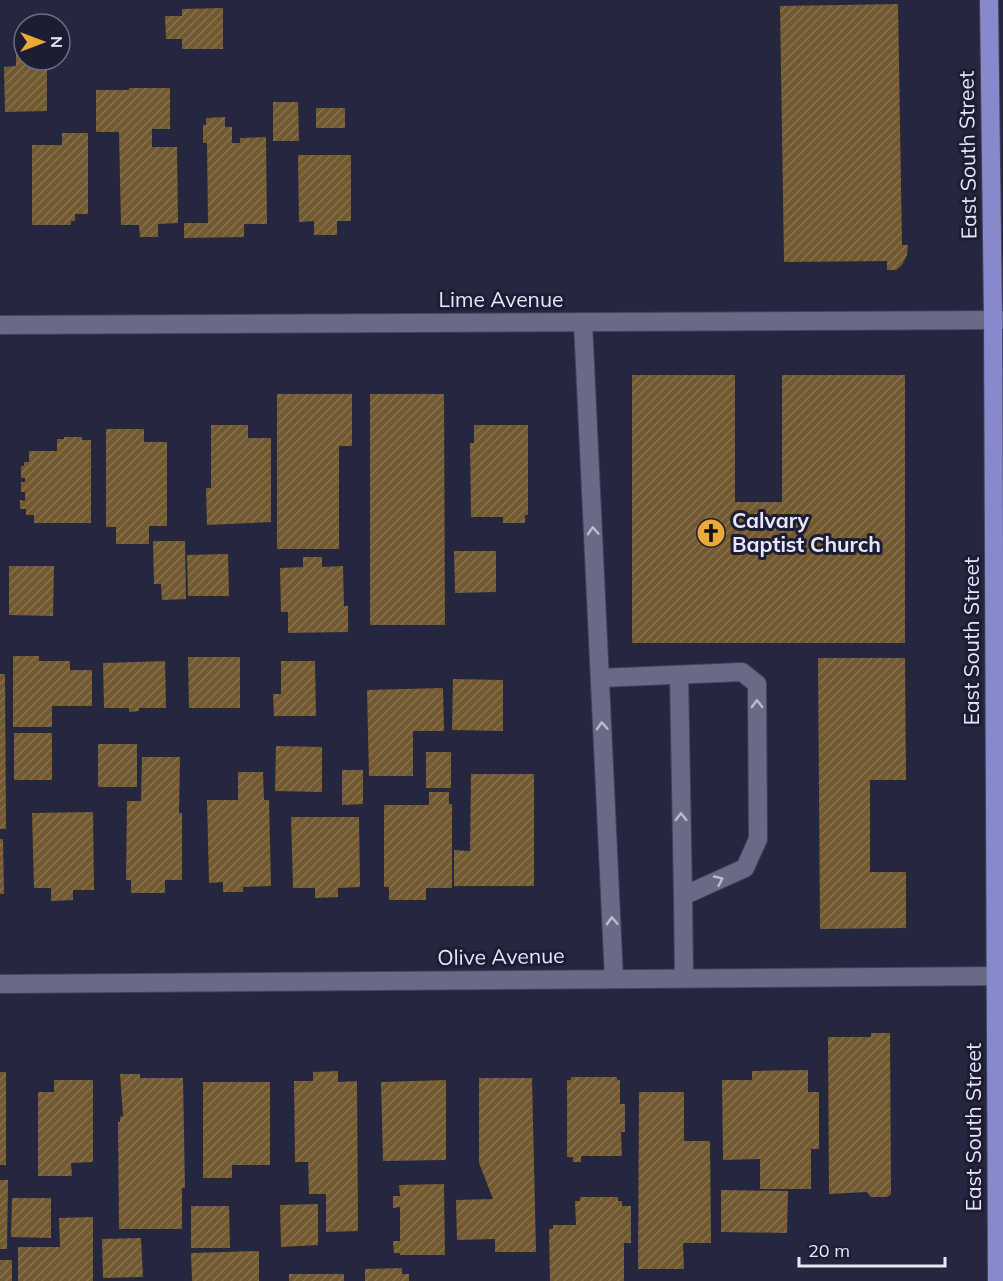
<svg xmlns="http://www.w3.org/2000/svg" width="1003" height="1281" viewBox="0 0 1003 1281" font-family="Mulish,sans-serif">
	<defs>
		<pattern id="building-hatch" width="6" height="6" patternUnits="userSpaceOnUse" patternTransform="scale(1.5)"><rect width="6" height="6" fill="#735930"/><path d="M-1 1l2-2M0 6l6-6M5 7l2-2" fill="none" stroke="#87714f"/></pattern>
	</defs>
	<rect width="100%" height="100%" fill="#25273e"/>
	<g fill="url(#building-hatch)">
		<path d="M898,4L902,245H908L907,255L902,265L896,270H887V261L784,262L780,6Z"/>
		<path d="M223,8V49H182V39H166L165,16H182V9Z"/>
		<path d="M16,54H24V60H47V111L5,112L4,67L16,66Z"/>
		<path d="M129,88H170V129H152V147H177L178,223L158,224V237H140L139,225H121L119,132H96V90H129Z"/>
		<path d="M273,102H298L299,141H273Z"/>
		<rect x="316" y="108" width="29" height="20"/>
		<path d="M225,117V127H232V143H240V138L266,137L267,224H244V237L184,238V223H208L207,143H203V125H206V118Z"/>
		<path d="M62,133H88V214H75V221H71V225H32V145H62Z"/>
		<path d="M298,155H351V221H337V235H314V221L299,222Z"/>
		<path d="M632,375H735V502H782V375H905V643H632Z"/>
		<path d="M277,394H352V446H339V549H277Z"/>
		<path d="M370,394H444L445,625H370Z"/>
		<path d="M211,425H248V438H271V522L207,525L206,488H211Z"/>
		<path d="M474,425H528V515H525V523H503V517H471L470,443H474Z"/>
		<path d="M106,429H144V442H167V526H149V544H116V527H106Z"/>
		<path d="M64,437H82V440H91V523H34V515H26V509H20V500L25,501V492H21V482H25V478H21V466H24V462H29V451H57V439H64Z"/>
		<path d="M153,541H185L186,599L162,600L161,584H154Z"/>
		<path d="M454,551H496V592L455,593Z"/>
		<path d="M228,554L229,596H188L187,555Z"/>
		<path d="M303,557H322V567L343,566L344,606H348V632L288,633V612H281L280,568L303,567Z"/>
		<path d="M9,566H54L53,616L9,615Z"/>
		<path d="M13,656H39V661H70V670H92V706H52V727H13Z"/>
		<path d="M188,657H240V708H189Z"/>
		<path d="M818,658H905L906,780H870V872H906V928L820,929Z"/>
		<path d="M165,661L166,708H139V711L129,712V708H104L103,663Z"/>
		<path d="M281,661H315L316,716H274L273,694H281Z"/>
		<path d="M0,674H5L6,829H0Z"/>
		<path d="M453,679L503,680V731L452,730Z"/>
		<path d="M443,688L444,731H413V776H369L367,690Z"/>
		<rect x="14" y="733" width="38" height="47"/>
		<rect x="98" y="744" width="39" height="43"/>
		<path d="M276,746L322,747V792L275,791Z"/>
		<rect x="426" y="752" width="25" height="36"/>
		<path d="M142,757H180L179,813H182V880H165V893H131V880H126L127,801H141Z"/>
		<path d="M342,770H363V804L342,805Z"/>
		<path d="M238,772H263L264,800H269L271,886L243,887V892H223V882L209,883L207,800H238Z"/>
		<path d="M471,774H534V886H454V850L470,851Z"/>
		<path d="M429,792H449V804H452V888H426V900H389V887H384V805H429Z"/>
		<path d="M93,812L94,890H73V900L51,901V888H34L32,813Z"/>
		<path d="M291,817H359L360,887L338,888V897L315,898V888H293Z"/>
		<path d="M0,839H3L4,894H0Z"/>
		<path d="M871,1033H890L891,1194L887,1197H871L867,1192L829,1194L828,1037H871Z"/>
		<path d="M808,1070V1092H819V1149H811V1189H760V1159L723,1160L722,1080H752V1071Z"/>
		<path d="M338,1071V1082L357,1081L358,1231L326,1232V1194H309L308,1162H295L294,1081H313V1072Z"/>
		<rect x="0" y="1072" width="6" height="93"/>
		<path d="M120,1074H140V1078H183L185,1188H182V1229H119L118,1122H120V1117L123,1116Z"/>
		<path d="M571,1077H617V1080H620V1104H625V1132H621L622,1156H581V1162H573V1157H567V1080H571Z"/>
		<path d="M479,1078H532L536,1252H495V1239L457,1240L456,1200L493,1199L479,1163Z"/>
		<path d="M54,1080H93V1162L71,1163L72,1176H38V1092H54Z"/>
		<path d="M446,1080V1160L383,1161L381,1082Z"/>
		<path d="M203,1082H270V1165H232V1178H203Z"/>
		<path d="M639,1092H684V1141H710L711,1243H683L684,1269H638Z"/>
		<path d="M0,1180H8L7,1249H0Z"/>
		<path d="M444,1184L445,1255H400V1253H394L393,1241H400V1207L393,1208V1196H400L399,1185Z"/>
		<path d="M721,1190L788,1191L787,1233L721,1232Z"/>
		<path d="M580,1197H618V1201H622V1206H631V1243H624V1281H550L549,1229H553V1225H576L575,1201H580Z"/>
		<path d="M12,1198H51V1238L11,1237Z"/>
		<path d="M318,1204V1245L281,1247L280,1205Z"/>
		<path d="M191,1206H229L230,1248H191Z"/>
		<path d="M93,1217V1281H18V1247H60L59,1218Z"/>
		<path d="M141,1238L143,1277L103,1278L102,1239Z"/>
		<path d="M259,1251V1281H192L191,1253Z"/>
		<rect x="0" y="1260" width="12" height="21"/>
		<path d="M402,1268V1274H409V1281H365V1269Z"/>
		<rect x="289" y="1274" width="55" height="7"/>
	</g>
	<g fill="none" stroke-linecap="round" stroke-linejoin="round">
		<g stroke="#434357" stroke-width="20">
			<g id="minor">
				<path d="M583,322L614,979"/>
				<path d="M0,325L1003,320"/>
				<path d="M679,675L683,896"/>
				<path d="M600,678L742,672L757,684L758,839L745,868L683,896L684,978"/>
				<path d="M0,984L1003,976"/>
			</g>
		</g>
		<g stroke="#434357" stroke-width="20">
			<path id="major" d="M989,0L993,320L997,1281"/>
		</g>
		<use href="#minor" stroke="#696b86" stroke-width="18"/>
		<use href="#major" stroke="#868acc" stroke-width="18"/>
	</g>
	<defs><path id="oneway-chevron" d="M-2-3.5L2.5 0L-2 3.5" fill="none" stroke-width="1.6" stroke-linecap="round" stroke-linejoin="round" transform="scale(1.5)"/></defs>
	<g stroke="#babcd0">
		<use href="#oneway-chevron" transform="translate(593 531) rotate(-93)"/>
		<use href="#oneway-chevron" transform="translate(757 704) rotate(-91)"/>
		<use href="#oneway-chevron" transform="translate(602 726) rotate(-93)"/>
		<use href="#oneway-chevron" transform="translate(681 817) rotate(-91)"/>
		<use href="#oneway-chevron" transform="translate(719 880) rotate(-25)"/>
		<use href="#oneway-chevron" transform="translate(612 921) rotate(-93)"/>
	</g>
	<defs>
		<g id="church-disc" transform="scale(1.5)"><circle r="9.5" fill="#eaaa38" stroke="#1c1d33"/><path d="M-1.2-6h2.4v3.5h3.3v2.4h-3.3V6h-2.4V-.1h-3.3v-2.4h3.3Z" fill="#111"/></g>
	</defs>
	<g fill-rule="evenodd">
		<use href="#church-disc" x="711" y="533"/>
	</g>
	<g text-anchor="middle" stroke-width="6" stroke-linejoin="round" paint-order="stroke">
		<g font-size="21" fill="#e6e8f8" stroke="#1c1d33">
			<text transform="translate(968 155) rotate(-91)" y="7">East South Street</text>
			<text x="501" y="307">Lime Avenue</text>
			<text transform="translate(972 641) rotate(-90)" y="7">East South Street</text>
			<text transform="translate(501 957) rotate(-1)" y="7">Olive Avenue</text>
			<text transform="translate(974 1127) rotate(-90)" y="7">East South Street</text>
		</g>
		<g font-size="21" font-weight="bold" fill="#e6e8f8" stroke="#1c1d33" text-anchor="start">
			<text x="732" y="528">Calvary<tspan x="732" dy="24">Baptist Church</tspan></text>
		</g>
	</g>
	<g transform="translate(42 42) rotate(90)"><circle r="28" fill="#1c1d33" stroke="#6d6e82" stroke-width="1.5"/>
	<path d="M0-4.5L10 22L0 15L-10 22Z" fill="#eaaa38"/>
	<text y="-9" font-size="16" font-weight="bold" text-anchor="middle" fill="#e6e8f8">N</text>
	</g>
	<path d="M799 1257v9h146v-9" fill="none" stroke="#e6e8f8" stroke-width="3"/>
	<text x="808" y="1257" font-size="18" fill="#e6e8f8" stroke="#1c1d33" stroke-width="4.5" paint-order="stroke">20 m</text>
</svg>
